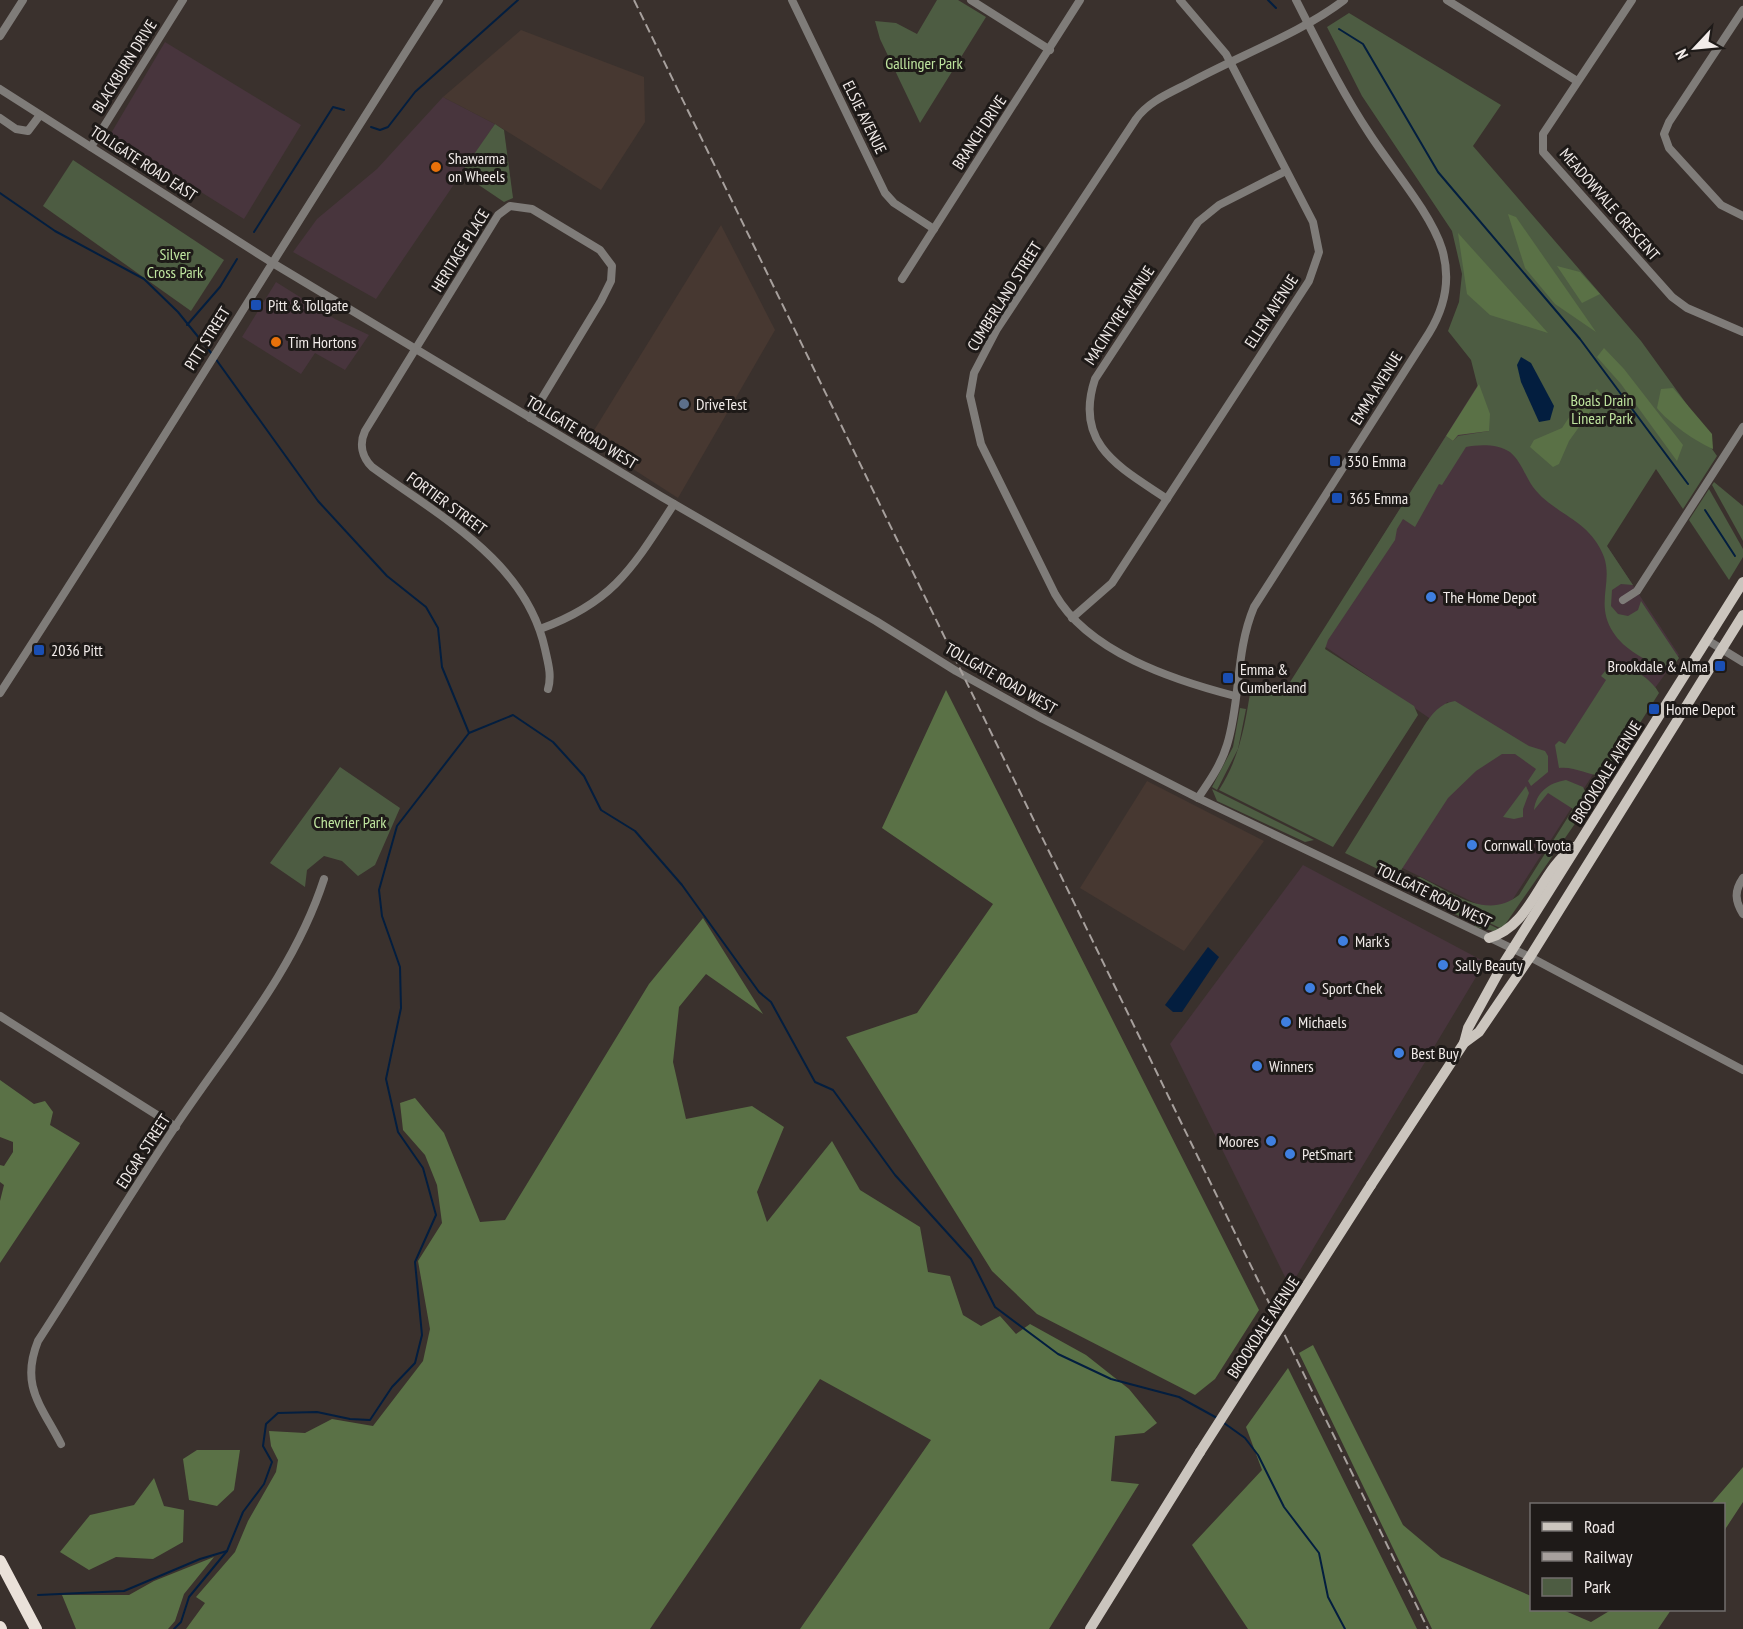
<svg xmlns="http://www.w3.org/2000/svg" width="1743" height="1629" viewBox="0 0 1743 1629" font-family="'PT Sans Narrow',sans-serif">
	<rect width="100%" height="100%" fill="#3a312d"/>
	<g fill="#48353d">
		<path d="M165,42L301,125L244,219L110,135Z"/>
		<path d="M443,97L495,124L376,299L293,252L317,219L377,169Z"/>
		<path d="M276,282L335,319L369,335L345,370L315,353L301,374L242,337Z"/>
		<path d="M1479,383L1607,546L1679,655L1599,765L1502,916L1392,863L1484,721L1447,702L1435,722L1317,641Z"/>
		<path d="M1303,865L1485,962L1290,1287L1170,1044Z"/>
	</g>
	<g fill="#473831">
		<path d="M521,30L644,77L645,122L601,190L495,124L443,97Z"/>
		<path d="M721,225L775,330L678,498L588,440Z"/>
		<path d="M1147,781L1264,841L1184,951L1080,888Z"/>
	</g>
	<g fill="#4d5c42">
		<path d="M937,0H958L986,17L920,123L880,39L875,21L896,23L917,34Z"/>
		<path d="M1349,13L1501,105L1473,146L1641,341L1688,406L1685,410L1717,456L1683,509L1656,469L1607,546L1633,585L1621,584L1612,590L1611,606L1618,614L1628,616L1638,610L1641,601L1679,658L1670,671L1664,670C1647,660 1624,650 1613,632C1595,604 1613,583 1604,557C1590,519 1554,515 1533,487C1525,476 1521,461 1510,452C1499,444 1479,444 1466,447L1442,485L1439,484L1415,527L1403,519L1397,529L1395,540L1328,640L1325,649L1414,706L1418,715L1333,847L1219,790C1240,757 1245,725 1251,687L1282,692L1285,690L1446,436L1453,441L1458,436L1489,431L1471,360L1448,331L1459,302L1462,274L1452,231L1362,96L1327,27Z"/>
		<path d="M495,124L504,130L513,198L504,202L461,173Z"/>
		<path d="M73,160L224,260L191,311L43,206Z"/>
		<path d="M1714,482L1743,506V541L1712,485Z"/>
		<path d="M1709,489L1743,549V557L1729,580L1689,520Z"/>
		<path d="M1611,664C1626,661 1653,680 1659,693L1607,775C1591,778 1577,766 1559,768L1555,745L1559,741L1565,744L1606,680L1601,676Z"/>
		<path d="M1455,701L1529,746L1545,751L1548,756V772L1531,786L1528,781L1536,769L1515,754H1502L1476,771L1448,798L1396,878L1345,853L1424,726C1432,714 1440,703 1455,701Z"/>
		<path d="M1240,708L1246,709L1238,749L1217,790L1212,787L1233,747Z"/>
		<path d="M340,767L400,808L375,865L358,876L342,861L324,856L307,870L305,887L270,863Z"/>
		<path d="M1566,780L1583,787L1590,802L1502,929L1409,884L1411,879L1420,877C1451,892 1487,921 1519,895L1573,809L1548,793L1534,810C1536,793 1548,783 1566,780Z"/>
		<path d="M1526,786L1529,793L1523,809V817L1514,819L1503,817Z"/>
		<path d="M1212,789L1314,840L1305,842L1217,801Z"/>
		<path d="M1410,887L1501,930L1493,931L1475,927V924L1411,892Z"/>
	</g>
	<g fill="#5a7146">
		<path d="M1508,214L1516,217L1596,332L1555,304L1525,268Z"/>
		<path d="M1458,233L1548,333L1490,315L1467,294Z"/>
		<path d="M1557,266L1580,272L1600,294L1582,303Z"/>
		<path d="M1604,348L1624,369L1683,445L1677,461L1621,384L1597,357Z"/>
		<path d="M1479,384L1490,414L1489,431L1458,435L1453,441L1446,436Z"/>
		<path d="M1673,388L1712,434L1713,449C1696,442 1668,422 1657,408L1661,389Z"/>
		<path d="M1597,389L1602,395L1569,441L1559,464L1553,467L1530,447L1534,440L1562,428L1580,401Z"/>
		<path d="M946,690L1259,1310L1215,1379L1195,1395L1037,1314L992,1271L846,1037L917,1013L993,904L882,828Z"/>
		<path d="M703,918L763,1014L706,974L679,1007L673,1062L686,1119L752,1106L784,1127L757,1192L767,1222L832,1141L860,1190L920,1227L928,1272L950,1276L963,1315L981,1326L1000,1316L1016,1334L1030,1324L1086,1355L1129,1389L1157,1423L1144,1433L1115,1436L1111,1481L1139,1484L1049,1629H800L931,1440L820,1379L650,1629H186L205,1603L196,1597L235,1552L248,1521L276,1472L278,1460L271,1446L269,1431L305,1433L332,1419L373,1426L423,1361L430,1329L418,1261L442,1223L437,1185L425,1155L403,1130L400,1103L415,1098L444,1133L480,1222L505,1220L649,984Z"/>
		<path d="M0,1080L34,1104L45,1101L53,1112L50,1125L80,1143L0,1263V1201L4,1185L0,1182V1165L4,1166L13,1152V1142L0,1137Z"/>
		<path d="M1313,1345L1403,1525L1441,1557L1531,1596L1532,1610H1563L1591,1622L1611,1610H1671L1658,1629H1432L1299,1353Z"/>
		<path d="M1288,1368L1417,1629H1248L1192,1545L1262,1470L1246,1427Z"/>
		<path d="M197,1450H240L234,1490L217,1506L189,1500L183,1459Z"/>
		<path d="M1743,1467V1502L1724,1531V1504H1711Z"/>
		<path d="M154,1478L164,1506L184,1510L183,1542L153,1559L116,1557L89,1570L60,1552L90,1515L134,1505Z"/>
		<path d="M214,1557L184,1594L175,1621L168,1629H76L62,1595H129L154,1581Z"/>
	</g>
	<g fill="#031e3f">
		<path d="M1521,357L1531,363L1554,406L1550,420L1539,422L1521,382L1517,365Z"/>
		<path d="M1208,947L1219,957L1182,1012H1173L1165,1005Z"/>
	</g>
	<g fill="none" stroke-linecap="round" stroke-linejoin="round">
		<g stroke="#031e3f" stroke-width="2">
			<path d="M1268,0L1276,8"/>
			<path d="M1339,29L1363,44L1438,172L1580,339L1688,484"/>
			<path d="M371,127L380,130L388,127L415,92L518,0"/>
			<path d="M0,193L55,231L144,279L178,312L212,354"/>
			<path d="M254,232L333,107L344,110"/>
			<path d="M187,325L220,287L237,259"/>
			<path d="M215,358L318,501L387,576L426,607L438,628L442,667L469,733"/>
			<path d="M1705,510L1735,556"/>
			<path d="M1224,1423L1245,1438L1258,1455L1284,1507L1319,1553L1328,1597L1345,1629"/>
			<path d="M38,1595L124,1591L200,1559L227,1551"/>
			<path d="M174,1629L181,1622L189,1597L227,1551L243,1512L264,1484L272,1462L263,1446L266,1424L278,1413L317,1412L350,1419L370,1420L392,1387L415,1363L422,1335L415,1262L436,1215L423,1168L398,1132L386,1079L401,1008L400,967L382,916L379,890L397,826L469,733L513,715L553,742L584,776L601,810L635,831L682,885L759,992L771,1002L815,1082L833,1090L895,1175L971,1259L995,1307L1058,1354L1111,1379L1179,1397L1217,1418"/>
		</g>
		<g stroke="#7f7c79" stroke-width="8">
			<path d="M792,0L885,193L894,203L934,229"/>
			<path d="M971,0L1050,50"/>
			<path d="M1447,0L1577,81"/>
			<path d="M1632,0L1543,134V152L1672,297L1687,308L1743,332"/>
			<path d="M1743,10L1669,122L1664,134L1669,148L1721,205L1743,216"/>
			<path d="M0,36L23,0"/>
			<path d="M0,89L271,262L662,497L876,621L956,671L1043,719L1198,798L1530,957L1743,1070"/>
			<path d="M0,118L16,129L28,131L40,115"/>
			<path d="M91,147L183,0"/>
			<path d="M902,279L1080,0"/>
			<path d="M530,418L601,301L611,281L612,266L600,250L532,209L510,206L498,215L365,431C359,444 362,457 372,467C439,516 526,561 545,649C548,663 552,675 548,689"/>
			<path d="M1167,499C1121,468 1073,445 1095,379L1198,222L1219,205L1286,171"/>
			<path d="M1623,600L1637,591L1743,427"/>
			<path d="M1072,618L1112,583L1309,281L1319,252L1313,222L1226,54L1180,0"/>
			<path d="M540,629C614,602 633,567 674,504"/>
			<path d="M1707,640L1743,662"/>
			<path d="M0,693C149,464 291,230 439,0"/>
			<path d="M1235,696C1173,680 1088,652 1055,594L981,444L970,396L974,373L997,329L1136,119C1149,101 1170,93 1189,83C1236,57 1303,32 1344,0"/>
			<path d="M1198,798C1209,782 1221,765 1227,745C1241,700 1235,652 1254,607L1429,333C1445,307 1451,279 1442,249C1431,213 1390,166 1369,133C1341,91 1319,45 1296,0"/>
			<path d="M1743,878C1734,891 1735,901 1743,914"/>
			<path d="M0,1016L176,1127"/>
			<path d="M61,1444C41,1405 20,1386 38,1341C84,1270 128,1197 175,1127C229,1046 294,972 324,879"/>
		</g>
		<g stroke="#cbc5be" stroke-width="10">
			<path d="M1489,938C1532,926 1539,871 1574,847"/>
			<path d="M1464,1043L1468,1028L1502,966L1743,582"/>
			<path d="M1371,1185L1464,1043L1479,1032L1530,957L1743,615"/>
			<path d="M1090,1629L1200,1452"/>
		</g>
		<g stroke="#eae1d9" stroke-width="12">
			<path d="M0,1561L36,1629"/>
			<path d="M0,1627L1,1629"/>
		</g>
		<path stroke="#a7a09d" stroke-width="2" stroke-dasharray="9 4.5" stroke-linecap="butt" d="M634,0L1428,1629"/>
		<path stroke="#cbc5be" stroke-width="10" d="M1200,1452L1371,1185"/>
	</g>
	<g fill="#e8710a" stroke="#1e1a18" stroke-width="2">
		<circle cx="436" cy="167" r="6"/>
		<circle cx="276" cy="342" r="6"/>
	</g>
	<g fill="#1a4fb4" stroke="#1e1a18" stroke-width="2">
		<rect x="250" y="299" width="12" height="12" rx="3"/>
		<rect x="1329" y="455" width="12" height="12" rx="3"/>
		<rect x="1331" y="492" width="12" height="12" rx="3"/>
		<rect x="33" y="644" width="12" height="12" rx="3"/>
		<rect x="1714" y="660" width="12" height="12" rx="3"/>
		<rect x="1222" y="672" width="12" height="12" rx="3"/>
		<rect x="1648" y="703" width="12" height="12" rx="3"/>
	</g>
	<circle fill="#5c6f8a" stroke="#1e1a18" stroke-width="2" cx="684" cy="404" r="6"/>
	<g fill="#3f7fe0" stroke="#1e1a18" stroke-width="2">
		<circle cx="1431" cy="597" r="6"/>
		<circle cx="1472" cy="845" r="6"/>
		<circle cx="1343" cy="941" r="6"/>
		<circle cx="1443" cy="965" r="6"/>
		<circle cx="1310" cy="988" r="6"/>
		<circle cx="1286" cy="1022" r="6"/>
		<circle cx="1399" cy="1053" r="6"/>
		<circle cx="1257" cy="1066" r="6"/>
		<circle cx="1271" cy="1141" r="6"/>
		<circle cx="1290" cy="1154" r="6"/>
	</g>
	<g text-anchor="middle" stroke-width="6" stroke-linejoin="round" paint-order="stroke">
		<g font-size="16" fill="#bfe59f" stroke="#1e1a18">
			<text x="924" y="69">Gallinger Park</text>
			<text x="175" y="260">Silver<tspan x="175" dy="18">Cross Park</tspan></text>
			<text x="1602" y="406">Boals Drain<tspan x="1602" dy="18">Linear Park</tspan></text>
			<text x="350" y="828">Chevrier Park</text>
		</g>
		<g font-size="16" fill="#f1ebe9" stroke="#1e1a18">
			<text transform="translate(124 66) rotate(-58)" y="6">BLACKBURN DRIVE</text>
			<text transform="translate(865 117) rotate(64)" y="6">ELSIE AVENUE</text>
			<text transform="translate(979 132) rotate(-57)" y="6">BRANCH DRIVE</text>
			<text transform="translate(144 163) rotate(33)" y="6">TOLLGATE ROAD EAST</text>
			<text transform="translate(1610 204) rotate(49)" y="6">MEADOWVALE CRESCENT</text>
			<text transform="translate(460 250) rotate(-58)" y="6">HERITAGE PLACE</text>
			<text transform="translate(1004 296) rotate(-58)" y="6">CUMBERLAND STREET</text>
			<text transform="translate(1271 311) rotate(-57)" y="6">ELLEN AVENUE</text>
			<text transform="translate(1119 315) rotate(-57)" y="6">MACINTYRE AVENUE</text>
			<text transform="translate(207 338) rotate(-58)" y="6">PITT STREET</text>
			<text transform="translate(1376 388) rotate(-58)" y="6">EMMA AVENUE</text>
			<text transform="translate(582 432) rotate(31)" y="6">TOLLGATE ROAD WEST</text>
			<text transform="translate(447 503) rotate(36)" y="6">FORTIER STREET</text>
			<text transform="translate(1001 678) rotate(30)" y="6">TOLLGATE ROAD WEST</text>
			<text transform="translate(1606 772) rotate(-58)" y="6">BROOKDALE AVENUE</text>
			<text transform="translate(1434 895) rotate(26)" y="6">TOLLGATE ROAD WEST</text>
			<text transform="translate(143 1151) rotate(-57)" y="6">EDGAR STREET</text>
			<text transform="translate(1263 1327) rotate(-57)" y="6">BROOKDALE AVENUE</text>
		</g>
		<g font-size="16" fill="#f1ebe9" stroke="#1e1a18" text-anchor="start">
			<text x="448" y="164">Shawarma<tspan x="448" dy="18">on Wheels</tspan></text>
			<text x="268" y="311">Pitt &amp; Tollgate</text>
			<text x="288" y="348">Tim Hortons</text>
			<text x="696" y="410">DriveTest</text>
			<text x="1347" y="467">350 Emma</text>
			<text x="1349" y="504">365 Emma</text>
			<text x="1443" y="603">The Home Depot</text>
			<text x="51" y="656">2036 Pitt</text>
			<text x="1708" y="672" text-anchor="end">Brookdale &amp; Alma</text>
			<text x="1240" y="675">Emma &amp;<tspan x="1240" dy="18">Cumberland</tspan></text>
			<text x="1666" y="715">Home Depot</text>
			<text x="1484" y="851">Cornwall Toyota</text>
			<text x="1355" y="947">Mark's</text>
			<text x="1455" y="971">Sally Beauty</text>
			<text x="1322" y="994">Sport Chek</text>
			<text x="1298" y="1028">Michaels</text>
			<text x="1411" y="1059">Best Buy</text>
			<text x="1269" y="1072">Winners</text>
			<text x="1259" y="1147" text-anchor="end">Moores</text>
			<text x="1302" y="1160">PetSmart</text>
		</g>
	</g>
	<rect x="1530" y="1503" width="195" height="108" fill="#1e1a18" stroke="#726e6c" stroke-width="1.5"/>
	<rect x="1542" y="1522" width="30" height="9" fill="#cbc5be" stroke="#726e6c" stroke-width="1.5"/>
	<text x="1584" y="1533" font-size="18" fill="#f1ebe9">Road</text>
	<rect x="1542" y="1552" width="30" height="9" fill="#a7a09d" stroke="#726e6c" stroke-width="1.5"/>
	<text x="1584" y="1563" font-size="18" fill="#f1ebe9">Railway</text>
	<rect x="1542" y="1578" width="30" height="18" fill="#4d5c42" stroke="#726e6c" stroke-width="1.5"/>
	<text x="1584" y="1593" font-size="18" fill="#f1ebe9">Park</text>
	<g transform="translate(1695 48) rotate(244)" stroke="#1e1a18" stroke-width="4.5" paint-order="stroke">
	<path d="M0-4.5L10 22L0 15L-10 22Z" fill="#f1ebe9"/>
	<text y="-9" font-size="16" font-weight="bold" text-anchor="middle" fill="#f1ebe9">N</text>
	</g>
</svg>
